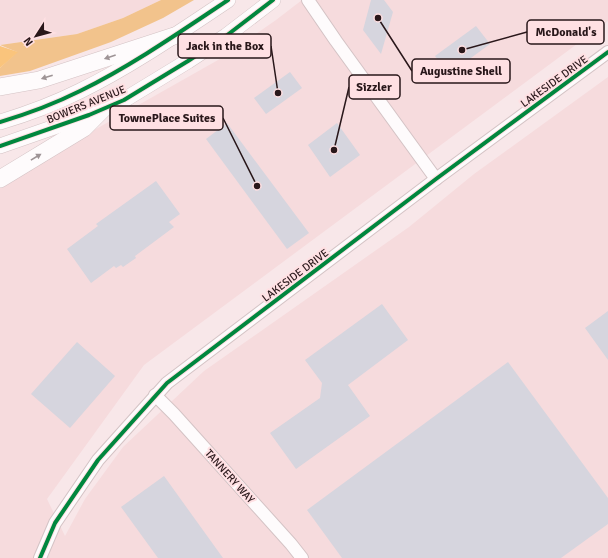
<svg xmlns="http://www.w3.org/2000/svg" width="608" height="558" viewBox="0 0 608 558" font-family="Signika,sans-serif">
	<rect width="100%" height="100%" fill="#f8e7e9"/>
	<g fill="#f6dbdd">
		<path d="M0,0H161L123,18L77,34L0,45Z"/>
		<path d="M302,0H608V21L144,365L47,499L65,536L85,499L123,447L204,371L409,227L474,174L608,77V558H0V187L43,159L218,60L276,20Z"/>
	</g>
	<path fill="#f2c38c" d="M161,0H194L163,18L111,42L30,71L0,76V68L17,52L0,45L77,34L123,18Z"/>
	<path fill="#fac47c" d="M0,46L18,52L0,68Z"/>
	<g fill="#d6d5de">
		<path d="M371,0H384L393,12L381,54L363,30Z"/>
		<path d="M476,26L490,44L449,74L435,56Z"/>
		<path d="M290,72L302,88L266,114L254,98Z"/>
		<path d="M227,123L309,233L287,249L206,139Z"/>
		<path d="M337,123L360,155L330,177L308,145Z"/>
		<path d="M156,181L180,214L169,222L174,227L135,256L136,258L123,267L121,265L116,268L114,266L91,283L67,249L98,226L96,224Z"/>
		<path d="M382,304L408,340L348,385L370,416L296,469L270,433L320,398L322,383L305,360Z"/>
		<path d="M608,311V360L585,328Z"/>
		<path d="M77,342L115,376L70,428L31,394Z"/>
		<path d="M508,362L608,498V524L561,558H342L307,510Z"/>
		<path d="M164,476L223,558H158L121,507Z"/>
	</g>
	<g fill="none" stroke-linecap="round" stroke-linejoin="round">
		<g stroke="#d4c3c5" stroke-width="14">
			<g id="minor">
				<path d="M308,0L336,41L436,179"/>
				<path d="M155,395L174,414L291,544L302,558"/>
				<path d="M40,558L55,523L98,460L167,383L436,179L608,52"/>
			</g>
		</g>
		<g stroke="#d4c3c5" stroke-width="16">
			<g id="major">
				<path d="M0,122C27,114 54,104 80,91C131,66 180,32 228,0"/>
				<path d="M0,146L89,115L124,100L188,61L226,36L273,0"/>
			</g>
		</g>
		<g stroke="#d4c3c5" stroke-width="18">
			<g id="highway">
				<path d="M0,87L39,80L174,36"/>
				<path d="M0,179L84,128L103,109"/>
			</g>
		</g>
		<use href="#minor" stroke="#fefbfc" stroke-width="12"/>
		<use href="#major" stroke="#fefbfc" stroke-width="15"/>
		<use href="#highway" stroke="#fefbfc" stroke-width="17"/>
		<g stroke="#ffe0e3" stroke-width="6">
			<g id="cycleway">
				<path d="M0,122C27,114 54,104 80,91C131,66 180,32 228,0"/>
				<path d="M0,146L89,115L124,100L188,61L226,36L273,0"/>
				<path d="M40,558L55,523L98,460L167,383L436,179L608,52"/>
			</g>
		</g>
		<use href="#cycleway" stroke="#00873e" stroke-width="4"/>
	</g>
	<defs><path id="oneway-solid" d="M-6-.8H1V-3.2L6.5 0L1 3.2V.8H-6Z"/></defs>
	<g fill="#9e9496">
		<use href="#oneway-solid" transform="translate(110 57) rotate(161)"/>
		<use href="#oneway-solid" transform="translate(47 77) rotate(162)"/>
		<use href="#oneway-solid" transform="translate(36 157) rotate(-31)"/>
	</g>
	<g text-anchor="middle" stroke-width="4" stroke-linejoin="round" paint-order="stroke">
		<g font-size="11" fill="#29171a" stroke="#ffe0e3">
			<text transform="translate(554 81) rotate(-36)" y="4">LAKESIDE DRIVE</text>
			<text transform="translate(86 104) rotate(-22)" y="4">BOWERS AVENUE</text>
			<text transform="translate(295 275) rotate(-37)" y="4">LAKESIDE DRIVE</text>
			<text transform="translate(230 476) rotate(48)" y="4">TANNERY WAY</text>
		</g>
	</g>
	<path fill="none" stroke="#29171a" stroke-width="1.5" d="M462 50L527 32M278 93L271 46M378 18L412 71M334 150L349 87M257 186L223 118"/>
	<g fill="#29171a" stroke="#ffe0e3" stroke-width="1.5">
		<circle cx="462" cy="50" r="4"/>
		<circle cx="278" cy="93" r="4"/>
		<circle cx="378" cy="18" r="4"/>
		<circle cx="334" cy="150" r="4"/>
		<circle cx="257" cy="186" r="4"/>
	</g>
	<g fill="#ffe0e3" stroke="#29171a" stroke-width="1.5">
		<rect x="527" y="20" width="77" height="24" rx="4"/>
		<rect x="178" y="34" width="93" height="24" rx="4"/>
		<rect x="412" y="59" width="98" height="24" rx="4"/>
		<rect x="349" y="75" width="51" height="24" rx="4"/>
		<rect x="110" y="106" width="113" height="24" rx="4"/>
	</g>
	<g font-size="12" text-anchor="middle" font-weight="bold" fill="#29171a">
		<text x="566" y="36">McDonald's</text>
		<text x="225" y="50">Jack in the Box</text>
		<text x="461" y="75">Augustine Shell</text>
		<text x="374" y="91">Sizzler</text>
		<text x="167" y="122">TownePlace Suites</text>
	</g>
	<g transform="translate(36 36) rotate(234)" stroke="#ffe0e3" stroke-width="3" paint-order="stroke">
	<path d="M0-3L7 15L0 10L-7 15Z" fill="#29171a"/>
	<text y="-6" font-size="11" font-weight="bold" text-anchor="middle" fill="#29171a">N</text>
	</g>
</svg>
